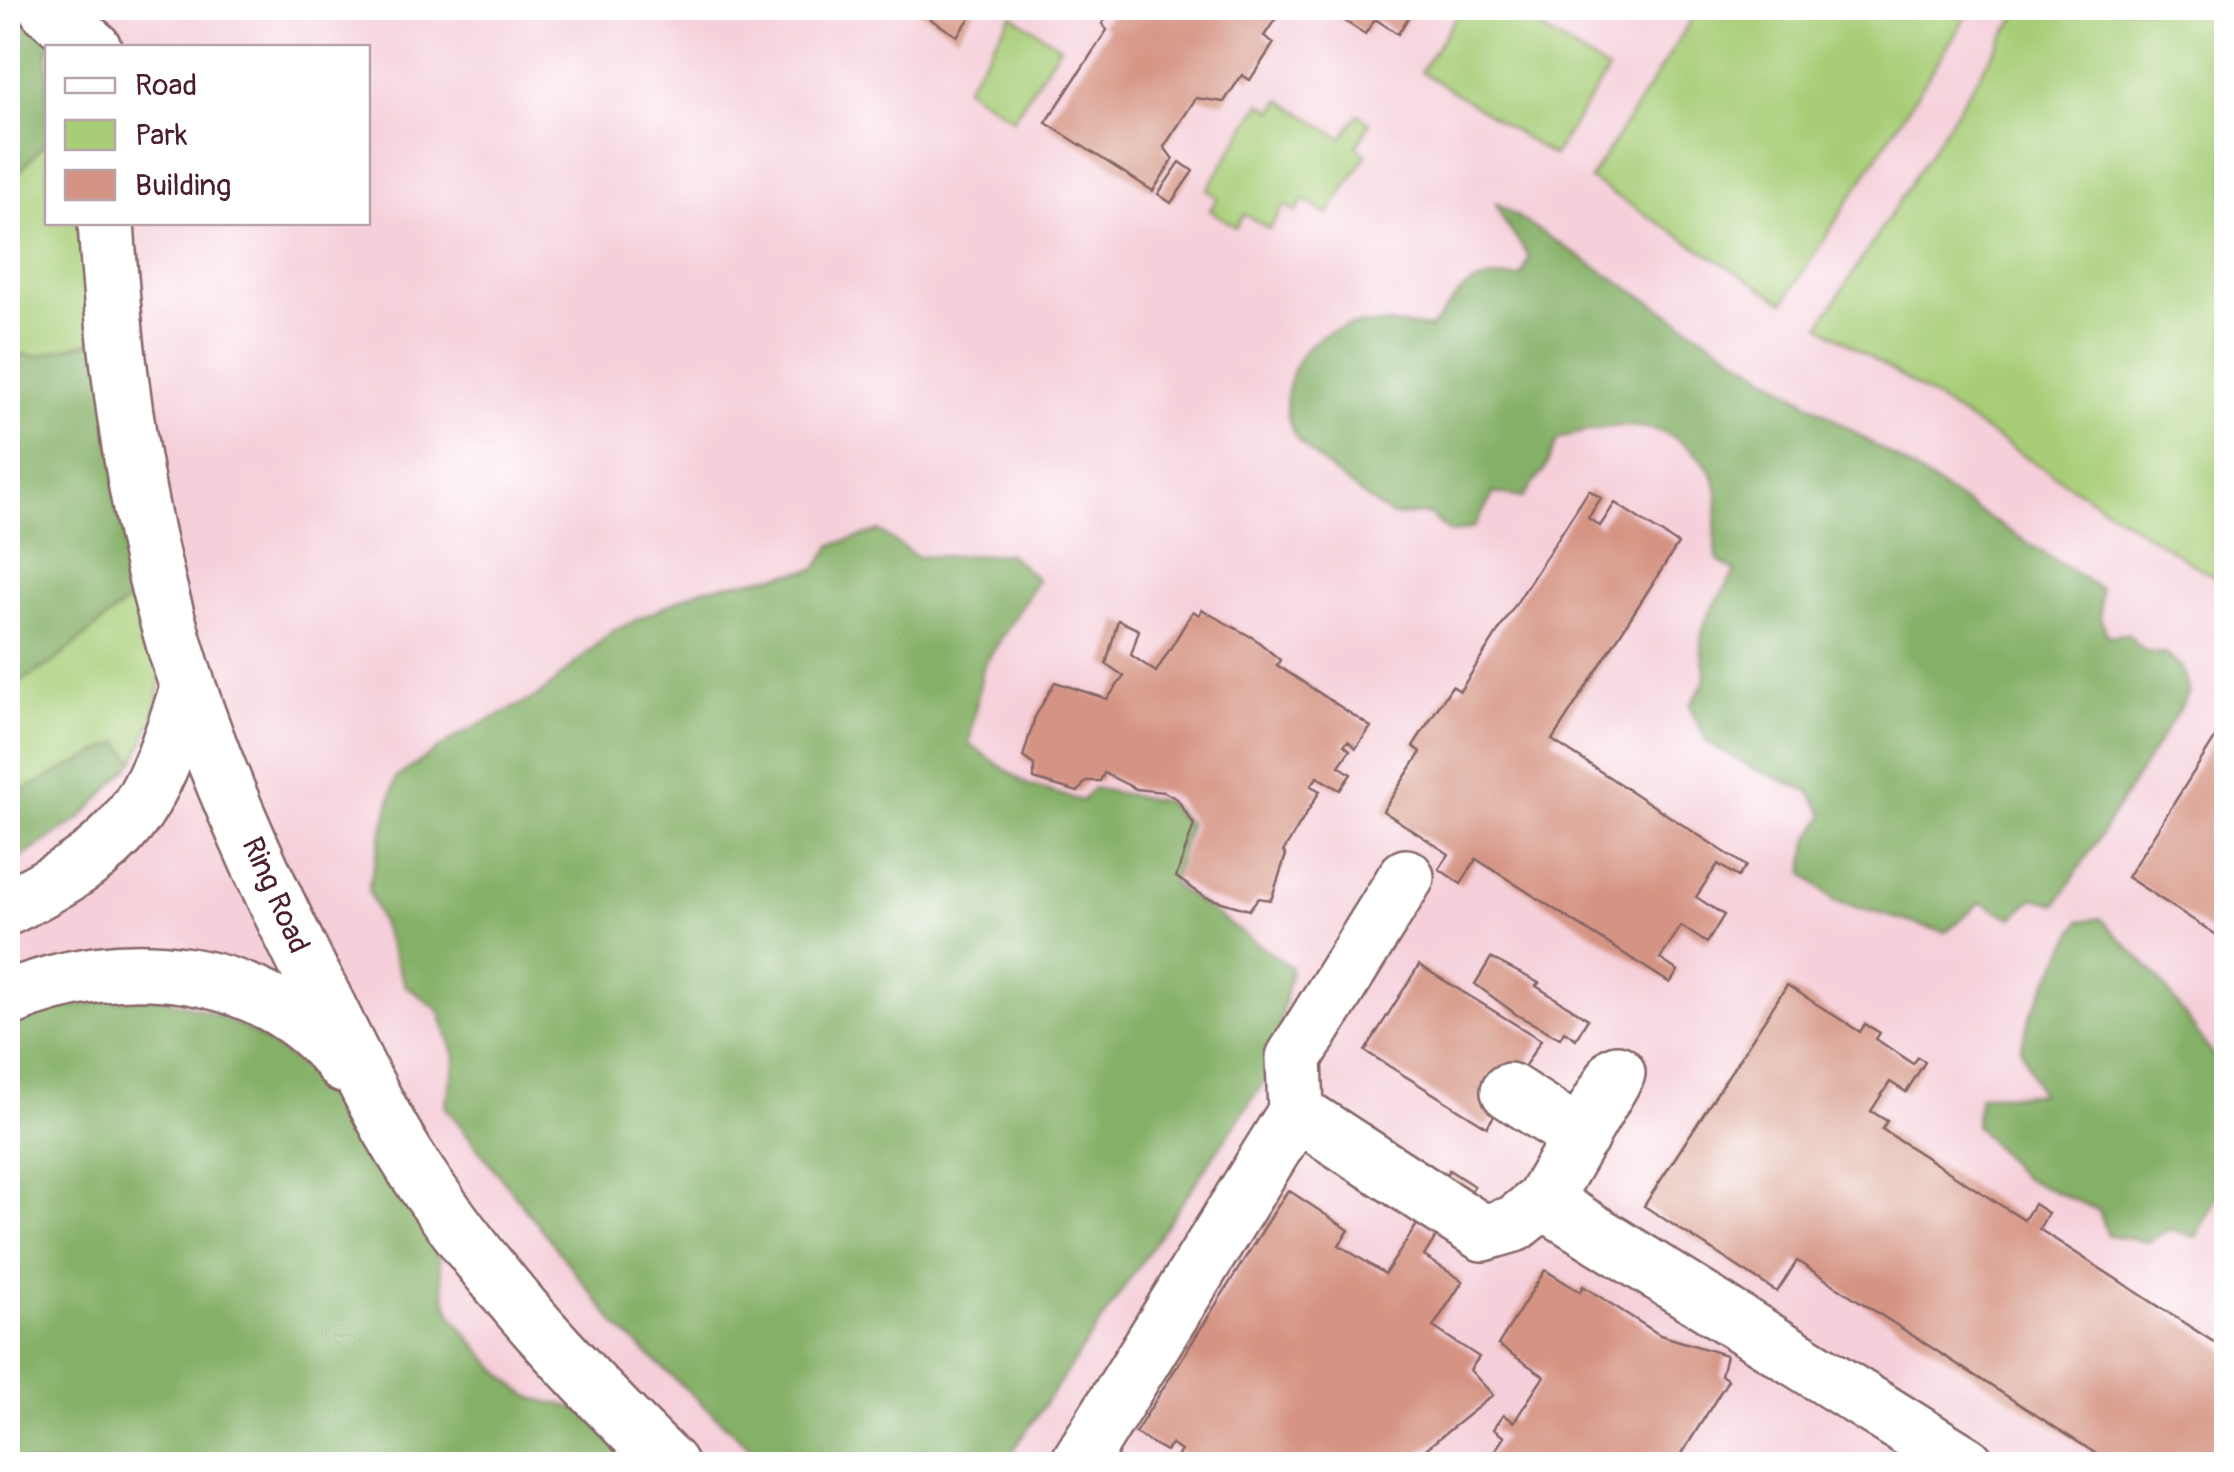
<svg xmlns="http://www.w3.org/2000/svg" width="2234" height="1472" viewBox="0 0 2234 1472" font-family="Pangolin,sans-serif">
	<rect width="100%" height="100%" fill="#fff"/>
	<filter id="ink" filterUnits="userSpaceOnUse"><feTurbulence type="fractalNoise" baseFrequency=".01" numOctaves="2"/><feDisplacementMap in="SourceGraphic" scale="20" xChannelSelector="R" yChannelSelector="G"/><feConvolveMatrix kernelMatrix="1 2 1 2 8 2 1 2 1" color-interpolation-filters="sRGB"/></filter>
	<filter id="wash" filterUnits="userSpaceOnUse"><feTurbulence type="fractalNoise" baseFrequency=".0048" numOctaves="4" result="noise"/><feDisplacementMap in="SourceGraphic" scale="40" xChannelSelector="R" yChannelSelector="G"/><feGaussianBlur stdDeviation="2.25" result="paint"/><feColorMatrix in="noise" values="0 0 0 0 0 0 0 0 0 0 0 0 0 0 0 0 0 1.4 0 .05"/><feComposite in="paint" operator="in"/></filter>
	<g filter="url(#wash)">
		<rect width="100%" height="100%" fill="#f5ead5"/>
		<path fill="#f5cfd9" fill-rule="evenodd" d="M8,8H2226V1464H8ZM48,48H368V222H48Z"/>
		<g fill="#a7cd77" stroke="#787651" stroke-width="2.5">
			<path d="M1462,8H1508L1608,71L1553,156L1421,71Z"/>
			<path d="M1699,8H1972L1784,302L1590,179Z"/>
			<path d="M2022,8H2226V585L1820,325Z"/>
			<path d="M1012,15L1060,46L1013,119L965,88Z"/>
			<path d="M1281,100L1342,138L1358,114L1370,123L1356,147L1367,154L1328,215L1304,200L1296,212L1284,205L1269,229L1244,214L1236,227L1210,210L1218,198L1207,190L1261,103L1274,111Z"/>
			<path d="M47,141L48,222L90,223L105,338L34,357L8,350V184Z"/>
			<path d="M146,586C161,667 173,685 134,762L8,797V689L56,660Z"/>
		</g>
		<g fill="#85b068" stroke="#68684a" stroke-width="2.5">
			<path d="M8,8H76L79,47L48,48L47,141L8,184Z"/>
			<path d="M1496,203L2100,589V618L2108,636L2128,634C2139,648 2146,655 2164,653L2182,667L2189,693L2057,904L2034,898L2012,918L1981,902L1945,932L1834,901L1804,873L1808,841L1825,815L1809,791L1752,768L1707,742L1689,706C1719,668 1697,669 1702,634C1706,612 1726,591 1735,571L1718,561C1711,536 1719,517 1718,492C1716,477 1706,463 1695,453C1654,415 1607,424 1558,439L1544,470L1522,498L1494,493L1474,527L1451,533L1429,514L1392,516C1371,502 1302,451 1293,432C1285,413 1285,399 1290,380C1308,315 1376,320 1431,328C1465,287 1465,276 1522,277L1529,258C1519,237 1502,226 1496,203Z"/>
			<path d="M105,338L146,586L56,660L8,689V350L34,357Z"/>
			<path d="M879,531L917,557L1009,554L1038,580L983,667L969,744L1028,785L1082,801L1093,788L1166,802L1189,824L1172,884L1291,967L1270,1073L1014,1449L1017,1464H768L618,1327L445,1106L456,1059L439,1010L405,985L368,889L396,778L459,735L540,695L611,632L702,589L816,569L832,545Z"/>
			<path d="M120,742L134,762L81,818L8,866V797Z"/>
			<path d="M2100,918L2157,976L2223,1070L2226,1177L2196,1237L2169,1229L2148,1242L2108,1235L2098,1210L2023,1178L1975,1125L1980,1095L2040,1094L2021,1048L2031,1014L2080,921Z"/>
			<path d="M153,997C266,1017 332,1085 394,1178C406,1196 422,1215 432,1235C445,1262 438,1297 456,1321C471,1340 510,1387 531,1397C546,1404 568,1403 581,1411C601,1423 619,1448 636,1464H8V1027L60,1006Z"/>
		</g>
		<g id="blocks">
			<g fill="#d59483">
				<path d="M913,8H977L957,36Z"/>
				<path d="M1113,8H1283L1264,36L1274,43L1250,80L1242,75L1224,102L1196,98L1164,147L1173,159L1153,191L1046,123L1107,30L1102,24Z"/>
				<path d="M1324,8H1405L1402,13L1408,18L1398,34L1375,19L1365,34Z"/>
				<path d="M1180,162L1193,171L1171,203L1158,194Z"/>
				<path d="M1589,490L1601,498L1588,518L1600,526L1615,503L1678,544L1552,740L1746,866L1738,877L1718,864L1696,897L1724,915L1707,943L1681,926L1660,959L1678,971L1670,983L1476,859L1461,884L1439,869L1449,854L1383,811L1421,752L1413,746L1452,686L1460,691Z"/>
				<path d="M1202,610L1255,639L1280,660L1277,665L1371,727L1356,748L1348,741L1344,745L1350,750L1339,766L1351,774L1340,790L1317,777L1311,786L1320,791L1283,852L1286,855L1271,900L1258,898L1249,910L1205,897L1176,877L1194,825L1177,799L1164,792L1136,789L1104,773L1100,781H1086L1078,792L1034,779V765L1023,757L1035,717L1055,682L1107,699L1111,694L1124,676L1106,664L1118,620L1139,630L1131,655L1156,672L1193,611L1199,615Z"/>
				<path d="M2226,721V941L2127,877Z"/>
				<path d="M1491,958L1539,983L1536,986L1588,1019L1576,1039L1564,1031L1560,1038L1517,1015L1475,984Z"/>
				<path d="M1419,965L1541,1040L1487,1127L1365,1051Z"/>
				<path d="M1787,985L1860,1032L1865,1024L1880,1033L1876,1039L1913,1064L1918,1057L1925,1062L1906,1092L1890,1082L1871,1111L1887,1121L1882,1129L2024,1220L2034,1204L2048,1213L2039,1229L2226,1350V1464H2112L1797,1261L1777,1292L1644,1206Z"/>
				<path d="M1449,1170L1474,1186L1470,1192L1445,1176Z"/>
				<path d="M1288,1190L1349,1230L1339,1245L1385,1274L1418,1223L1437,1235L1424,1256L1463,1281L1433,1327L1479,1357L1470,1370L1493,1395L1407,1464H1208L1202,1460L1199,1464H1172L1181,1451L1171,1444L1166,1451L1135,1433Z"/>
				<path d="M1545,1270L1580,1292L1583,1286L1660,1335L1726,1355L1721,1375L1728,1380L1678,1460L1684,1464H1486L1504,1437L1493,1429L1503,1415L1514,1422L1544,1376L1498,1345Z"/>
			</g>
		</g>
	</g>
	<g filter="url(#ink)">
		<use href="#blocks" fill-opacity="0" stroke="#866666" stroke-width="2.5"/>
		<g fill="none" stroke-linecap="round" stroke-linejoin="round">
			<g stroke="#866666" stroke-width="60">
				<g id="minor">
					<path d="M47,8L93,48"/>
					<path d="M106,222C116,381 138,539 189,690C223,791 270,892 318,987C352,1055 383,1124 426,1186C498,1289 580,1378 669,1464"/>
					<path d="M8,907C128,847 148,814 188,688"/>
					<path d="M8,999C118,951 266,963 344,1065"/>
					<path d="M1509,1091L1581,1137"/>
					<path d="M1296,1112L1483,1233L1514,1224L1543,1201L1966,1464"/>
					<path d="M1543,1201L1617,1073"/>
					<path d="M1078,1464L1296,1112L1294,1058L1406,877"/>
				</g>
			</g>
			<use href="#minor" stroke="#fff" stroke-width="55"/>
		</g>
	</g>
	<g text-anchor="middle" stroke-width="9" stroke-linejoin="round" paint-order="stroke">
		<g font-size="30" fill="#4a1f2b" stroke="#fff">
			<text transform="translate(276 895) rotate(66)" y="10">Ring Road</text>
		</g>
	</g>
	<rect width="2234" height="1472" fill="none" stroke="#fff" stroke-width="40"/>
	<rect x="45" y="45" width="325" height="180" fill="#ffffff" stroke="#b7a5aa" stroke-width="2.5"/>
	<rect x="65" y="78" width="50" height="15" fill="#ffffff" stroke="#b7a5aa" stroke-width="2.5"/>
	<text x="135" y="95" font-size="30" fill="#4a1f2b">Road</text>
	<rect x="65" y="120" width="50" height="30" fill="#a7cd77" stroke="#b7a5aa" stroke-width="2.5"/>
	<text x="135" y="145" font-size="30" fill="#4a1f2b">Park</text>
	<rect x="65" y="170" width="50" height="30" fill="#d59483" stroke="#b7a5aa" stroke-width="2.5"/>
	<text x="135" y="195" font-size="30" fill="#4a1f2b">Building</text>
</svg>
